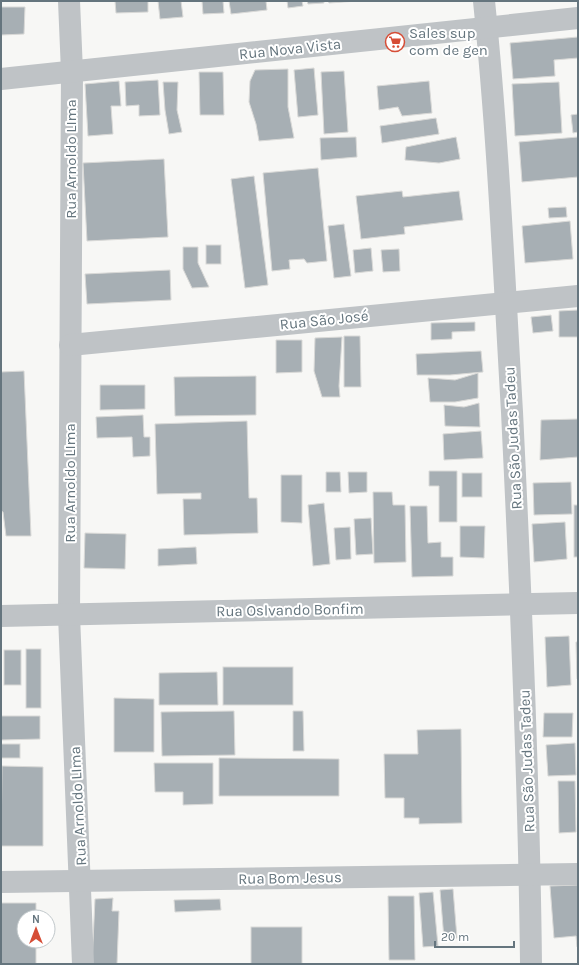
<svg xmlns="http://www.w3.org/2000/svg" width="579" height="965" viewBox="0 0 579 965" font-family="Karla,sans-serif">
	<rect width="100%" height="100%" fill="#f7f7f5"/>
	<g fill="#a7afb4" stroke="#d9d9d7">
		<path d="M115,1H148V12L116,13Z"/>
		<path d="M158,1H181L183,17L160,19Z"/>
		<path d="M202,1H223L224,13L203,14Z"/>
		<path d="M229,1H266L267,10L231,14Z"/>
		<path d="M287,1H302L303,6L288,8Z"/>
		<path d="M307,1H324V3L308,4Z"/>
		<path d="M328,1H358L329,3Z"/>
		<path d="M1,7H25L24,34L1,35Z"/>
		<path d="M578,37V58L554,60L555,76L513,79L510,43Z"/>
		<path d="M314,68L318,115L298,117L294,70Z"/>
		<path d="M288,69V107L294,138L259,141L256,124L249,102L250,81L255,70Z"/>
		<path d="M344,71L348,132L324,134L321,72Z"/>
		<path d="M199,72H223L224,115H200Z"/>
		<path d="M158,80L160,115L139,116V105L126,106L125,82Z"/>
		<path d="M119,81L121,106H111L113,134L88,136L85,84Z"/>
		<path d="M429,81L432,113L402,116L398,107L379,110L377,86Z"/>
		<path d="M163,82H178L177,110L182,132L169,134L165,110Z"/>
		<path d="M559,82L562,133L515,136L512,84Z"/>
		<path d="M578,114V132L573,133L571,115Z"/>
		<path d="M436,118L439,134L382,143L380,126Z"/>
		<path d="M356,137L357,157L321,160L320,138Z"/>
		<path d="M456,137L460,159L439,163L405,160L406,147Z"/>
		<path d="M578,137V177L522,182L519,142Z"/>
		<path d="M164,159L168,237L87,241L83,163Z"/>
		<path d="M318,168L327,261L307,263L304,259L289,260L290,269L272,271L263,173Z"/>
		<path d="M254,176L268,285L245,288L231,179Z"/>
		<path d="M402,191L403,197L459,191L463,220L404,227L405,234L361,239L356,196Z"/>
		<path d="M566,207L567,217L549,218L548,208Z"/>
		<path d="M570,221L573,259L525,263L522,226Z"/>
		<path d="M344,224L351,276L334,278L328,226Z"/>
		<rect x="206" y="245" width="15" height="19"/>
		<path d="M183,247H198V263L209,287L192,288L183,269Z"/>
		<path d="M371,248L373,271L355,273L353,250Z"/>
		<path d="M399,249L400,271L383,272L381,250Z"/>
		<path d="M170,270L171,300L87,304L85,274Z"/>
		<path d="M578,310V337H559V311Z"/>
		<path d="M551,315L553,331L533,333L531,317Z"/>
		<path d="M475,322V331L452,332V339L431,340V323Z"/>
		<path d="M344,336H360L361,387H344Z"/>
		<path d="M342,337L339,386L340,397H322L314,371L315,338Z"/>
		<path d="M276,340H302V372L276,373Z"/>
		<path d="M481,351L483,372L450,375H417L416,354Z"/>
		<path d="M24,371L31,536H6L3,512L1,511V372Z"/>
		<path d="M478,373V398L455,402H430L428,378L455,380Z"/>
		<path d="M256,376V415L175,416L174,377Z"/>
		<path d="M100,385H145V409L100,410Z"/>
		<path d="M479,403L480,427L445,426L444,405L464,407Z"/>
		<path d="M143,415L144,437H150V456L133,457L132,437L97,438L96,417Z"/>
		<path d="M578,419V457L540,460L541,420Z"/>
		<path d="M247,421L249,498H257L258,533L184,535L183,499H201V493L157,494L155,424Z"/>
		<path d="M481,431L483,458L444,460L443,434Z"/>
		<path d="M429,471H457V522H439V486H429Z"/>
		<path d="M326,472H340L341,492H326Z"/>
		<path d="M348,472H367V492L349,493Z"/>
		<rect x="462" y="473" width="20" height="24"/>
		<path d="M281,475H302V523L281,522Z"/>
		<path d="M571,482L572,514L534,515L533,483Z"/>
		<path d="M373,492H392L393,505H405L406,562L374,563Z"/>
		<path d="M324,503L330,564L313,566L308,505Z"/>
		<rect x="574" y="505" width="4" height="52"/>
		<path d="M410,506H427L428,543L441,542V557H453V576L412,577Z"/>
		<path d="M371,518L373,554L356,555L354,519Z"/>
		<path d="M565,522L567,559L534,562L532,524Z"/>
		<path d="M460,526H485L484,558L460,557Z"/>
		<path d="M350,527L351,559L336,560L334,528Z"/>
		<path d="M85,533L126,534L125,569L84,568Z"/>
		<path d="M196,547L197,564L158,566V549Z"/>
		<path d="M569,636L571,685L547,687L545,637Z"/>
		<path d="M576,642H578V679H577Z"/>
		<rect x="26" y="649" width="15" height="59"/>
		<rect x="4" y="650" width="17" height="35"/>
		<rect x="223" y="667" width="70" height="38"/>
		<path d="M217,672L218,705H159V673Z"/>
		<path d="M114,698L154,699V752H114Z"/>
		<path d="M234,711L235,755L162,756L161,712Z"/>
		<path d="M293,711H303L304,751H293Z"/>
		<path d="M544,713H573L572,737H543Z"/>
		<path d="M1,716H40V739L1,740Z"/>
		<path d="M461,729L462,823L419,824V818H404V798H385L384,754H418L417,730Z"/>
		<path d="M575,743L576,775L548,776L546,745Z"/>
		<rect x="1" y="744" width="19" height="14"/>
		<path d="M219,758L339,759V796H219Z"/>
		<path d="M154,763H213V804L183,805V792H155Z"/>
		<path d="M2,766L43,767V846H1Z"/>
		<path d="M558,781H575L576,832L559,833Z"/>
		<path d="M578,885V947H577L576,936L554,938L550,886Z"/>
		<path d="M453,889L457,938L444,939L440,890Z"/>
		<path d="M433,892L438,946L423,947L419,893Z"/>
		<path d="M388,896H414L415,960H389Z"/>
		<path d="M113,898L112,911H119L117,964H92L95,899Z"/>
		<path d="M220,899L221,910L175,912L174,900Z"/>
		<path d="M1,903H36V917H24V941H36V964H1Z"/>
		<rect x="251" y="927" width="51" height="37"/>
	</g>
	<g fill="none" stroke-linecap="round" stroke-linejoin="round">
		<g stroke="#bfc3c6" stroke-width="22">
			<path d="M69,1L72,72L69,615L83,964"/>
			<path d="M484,1C498,137 504,275 512,412C521,596 529,780 531,964"/>
			<path d="M1,79L578,18"/>
			<path d="M70,345L578,296"/>
			<path d="M1,616L578,603"/>
			<path d="M1,882L578,874"/>
		</g>
	</g>
	<defs>
		<g id="supermarket-ring" transform="scale(1)"><circle r="9.5" fill="#fff" stroke="#d64d36" stroke-width="1.5"/><path d="M-6-5.5h2.5l.6 2H6L4.5 2H-2.5L-4.4-4H-6ZM-1.5 3.2a1.3 1.3 0 1 0 .1 0ZM3 3.2a1.3 1.3 0 1 0 .1 0Z" fill="#d64d36"/></g>
	</defs>
	<g fill-rule="evenodd">
		<use href="#supermarket-ring" x="395" y="42"/>
	</g>
	<g text-anchor="middle" stroke-width="4" stroke-linejoin="round" paint-order="stroke">
		<g font-size="15" fill="#65757e" stroke="#fff" text-anchor="start">
			<text x="409" y="38">Sales sup<tspan x="409" dy="17">com de gen</tspan></text>
		</g>
		<g font-size="15" fill="#65757e" stroke="#fff">
			<text transform="translate(290 49) rotate(-6)" y="5">Rua Nova Vista</text>
			<text transform="translate(71 159) rotate(-90)" y="5">Rua Arnoldo LIma</text>
			<text transform="translate(324 320) rotate(-6)" y="5">Rua São José</text>
			<text transform="translate(513 438) rotate(-93)" y="5">Rua São Judas Tadeu</text>
			<text transform="translate(70 483) rotate(-90)" y="5">Rua Arnoldo LIma</text>
			<text transform="translate(290 610) rotate(-1)" y="5">Rua Oslvando Bonfim</text>
			<text transform="translate(527 761) rotate(-92)" y="5">Rua São Judas Tadeu</text>
			<text transform="translate(78 806) rotate(-93)" y="5">Rua Arnoldo LIma</text>
			<text transform="translate(290 878) rotate(-1)" y="5">Rua Bom Jesus</text>
		</g>
	</g>
	<rect width="579" height="965" fill="none" stroke="#65757e" stroke-width="4"/>
	<g transform="translate(36 929)"><circle r="19" fill="#ffffff" stroke="#c1c8cb"/>
	<path d="M0-3L7 15L0 10L-7 15Z" fill="#d64d36"/>
	<text y="-6" font-size="11" font-weight="bold" text-anchor="middle" fill="#65757e">N</text>
	</g>
	<path d="M435 941v6h79v-6" fill="none" stroke="#65757e" stroke-width="2"/>
	<text x="441" y="941" font-size="12" fill="#65757e" stroke="#ffffff" stroke-width="3" paint-order="stroke">20 m</text>
</svg>
